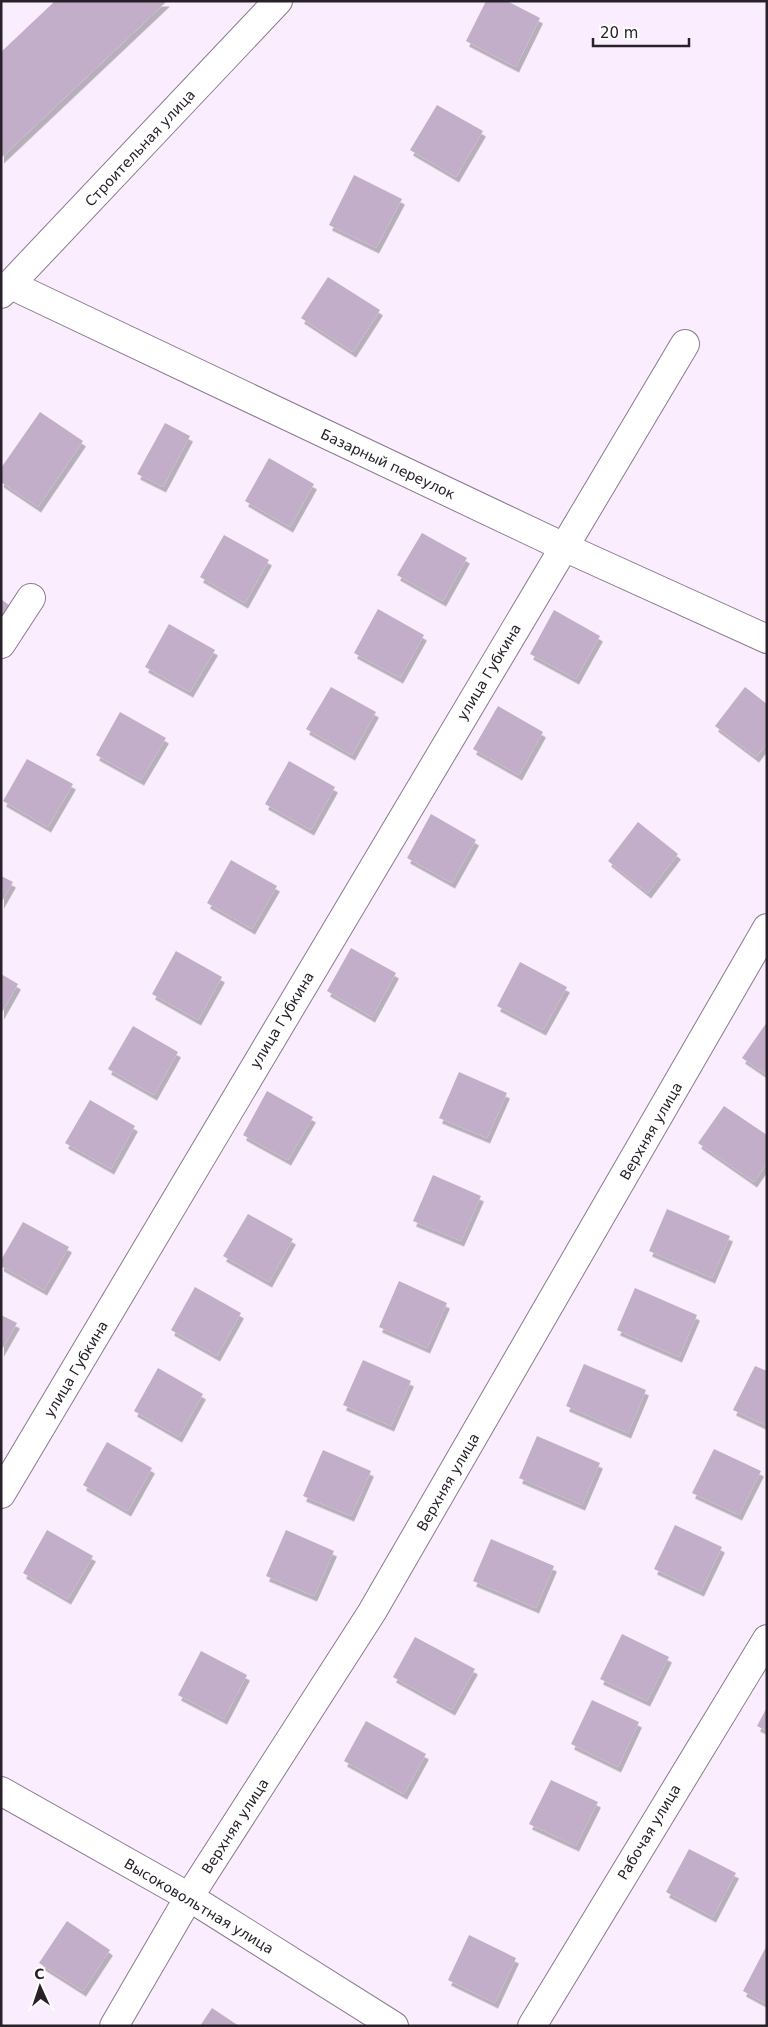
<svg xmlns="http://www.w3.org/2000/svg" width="768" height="2027" viewBox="0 0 768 2027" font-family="'DejaVu Sans',sans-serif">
	<defs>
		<filter id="shadow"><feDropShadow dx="3" dy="5.5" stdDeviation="0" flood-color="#0004"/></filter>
	</defs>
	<rect width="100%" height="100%" fill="#faeefe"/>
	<g fill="#c2aec8" filter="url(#shadow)">
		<path d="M55,1H167L1,158V52Z"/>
		<path d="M486,1H507L540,18L516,67L466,41Z"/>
		<path d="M437,105L483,131L456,177L410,150Z"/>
		<path d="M354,175L402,199L376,248L329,225Z"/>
		<path d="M328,277L380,310L353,352L301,318Z"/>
		<path d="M40,412L83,441L38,507L1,482V468Z"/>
		<path d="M165,423L190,436L163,487L137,474Z"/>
		<path d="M269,458L314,484L290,527L245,501Z"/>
		<path d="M422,533L467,558L443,601L397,575Z"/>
		<path d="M224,535L269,560L245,603L200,577Z"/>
		<path d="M1,599L13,608L1,622Z"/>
		<path d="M378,609L424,635L400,678L354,653Z"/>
		<path d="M554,610L600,636L576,679L530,654Z"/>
		<path d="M169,624L215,650L190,692L145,667Z"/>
		<path d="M331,687L376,712L352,755L306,729Z"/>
		<path d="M745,687L767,704V743L756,757L715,726Z"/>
		<path d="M498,706L543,732L519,775L473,749Z"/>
		<path d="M120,712L166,738L141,780L96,755Z"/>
		<path d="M27,759L73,784L48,827L3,801Z"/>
		<path d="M289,761L335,787L311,830L265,804Z"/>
		<path d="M431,814L476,840L452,883L407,858Z"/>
		<path d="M638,822L678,854L648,893L608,861Z"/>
		<path d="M231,860L277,886L252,929L207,903Z"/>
		<path d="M1,876L13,882L1,903Z"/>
		<path d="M351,948L396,973L372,1017L327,991Z"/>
		<path d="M176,951L222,977L198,1020L152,994Z"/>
		<path d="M520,962L567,987L543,1030L497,1006Z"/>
		<path d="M1,974L18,984L1,1014Z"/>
		<path d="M767,1022V1075L742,1058Z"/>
		<path d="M133,1026L178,1052L154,1095L108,1069Z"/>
		<path d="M459,1072L507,1093L487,1138L439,1118Z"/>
		<path d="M267,1091L313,1117L288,1160L243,1135Z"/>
		<path d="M90,1100L135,1126L111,1169L65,1143Z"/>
		<path d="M724,1106L767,1135V1163L754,1182L698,1143Z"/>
		<path d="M433,1175L481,1196L461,1241L413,1221Z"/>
		<path d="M667,1209L730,1236L712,1278L649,1251Z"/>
		<path d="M248,1214L293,1239L269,1282L223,1256Z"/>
		<path d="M23,1222L69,1247L44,1290L1,1266V1260Z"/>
		<path d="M399,1281L447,1303L427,1348L379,1327Z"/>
		<path d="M195,1287L241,1313L217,1356L171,1330Z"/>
		<path d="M635,1288L697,1315L679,1357L617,1330Z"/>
		<path d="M1,1315L17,1323L1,1351Z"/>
		<path d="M363,1360L411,1381L391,1426L343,1405Z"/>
		<path d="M584,1364L646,1390L628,1433L566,1406Z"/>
		<path d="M755,1366L767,1371V1426L733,1410Z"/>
		<path d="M158,1368L203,1394L179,1437L134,1411Z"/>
		<path d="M537,1436L600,1463L582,1505L519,1478Z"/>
		<path d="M107,1442L152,1468L128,1511L83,1485Z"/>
		<path d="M714,1449L761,1471L739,1515L692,1493Z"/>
		<path d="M323,1450L371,1471L351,1516L303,1496Z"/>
		<path d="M675,1525L722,1547L701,1591L654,1569Z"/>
		<path d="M47,1530L93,1556L68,1599L23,1573Z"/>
		<path d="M286,1530L334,1551L314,1596L266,1576Z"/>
		<path d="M491,1539L554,1566L536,1608L473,1581Z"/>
		<path d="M622,1634L669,1657L647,1701L600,1679Z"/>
		<path d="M415,1637L475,1669L452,1710L393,1677Z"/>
		<path d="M201,1651L247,1675L224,1719L178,1695Z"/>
		<path d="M592,1700L639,1722L618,1767L571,1744Z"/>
		<path d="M767,1707V1731L757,1726Z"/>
		<path d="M366,1721L426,1754L404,1794L344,1761Z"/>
		<path d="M551,1780L598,1802L576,1846L529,1824Z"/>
		<path d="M689,1849L736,1873L713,1917L666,1892Z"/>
		<path d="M67,1921L110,1950L83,1991L39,1963Z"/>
		<path d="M469,1935L516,1958L495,2003L448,1980Z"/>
		<path d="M767,1945V2004L743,1991Z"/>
		<path d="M212,2008L239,2026H200Z"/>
	</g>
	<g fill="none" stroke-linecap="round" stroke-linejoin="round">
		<g stroke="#8b7991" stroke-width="30">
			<g id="minor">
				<path d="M11,285L564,547L767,639"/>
				<path d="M1,644L31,598"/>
				<path d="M1,1494L685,344"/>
				<path d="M1,1791L189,1897L394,2026"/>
				<path d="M114,2026L189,1897L372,1612L767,928"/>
				<path d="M532,2026L767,1639"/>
			</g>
		</g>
		<g stroke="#8b7991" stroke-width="30">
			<path id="major" d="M1,294L278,1"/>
		</g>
		<use href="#minor" stroke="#fff" stroke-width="28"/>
		<use href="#major" stroke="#fff" stroke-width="28"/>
	</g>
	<g text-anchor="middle" stroke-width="4" stroke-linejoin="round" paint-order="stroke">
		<g font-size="14" fill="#28212a" stroke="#fff">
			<text transform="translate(140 148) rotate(-47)" y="5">Строительная улица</text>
			<text transform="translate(388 464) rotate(25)" y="5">Базарный переулок</text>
			<text transform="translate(489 672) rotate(-59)" y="5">улица Губкина</text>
			<text transform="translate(282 1020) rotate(-59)" y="5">улица Губкина</text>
			<text transform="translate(651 1131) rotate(-60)" y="5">Верхняя улица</text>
			<text transform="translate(76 1369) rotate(-59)" y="5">улица Губкина</text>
			<text transform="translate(448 1482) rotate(-60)" y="5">Верхняя улица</text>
			<text transform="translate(235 1826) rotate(-57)" y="5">Верхняя улица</text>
			<text transform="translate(649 1832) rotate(-59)" y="5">Рабочая улица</text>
			<text transform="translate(199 1906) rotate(31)" y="5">Высоковольтная улица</text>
		</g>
	</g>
	<rect width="768" height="2027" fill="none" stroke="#28212a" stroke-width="5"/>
	<g transform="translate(40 1987) rotate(357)" stroke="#ffffff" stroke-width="4" paint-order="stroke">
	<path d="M0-4L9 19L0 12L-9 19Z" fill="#28212a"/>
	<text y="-8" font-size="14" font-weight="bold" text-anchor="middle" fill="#28212a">С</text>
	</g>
	<path d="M593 38v8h96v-8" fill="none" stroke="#28212a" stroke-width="2.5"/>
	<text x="600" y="38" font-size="15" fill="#28212a" stroke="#ffffff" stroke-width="4" paint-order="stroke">20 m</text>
</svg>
